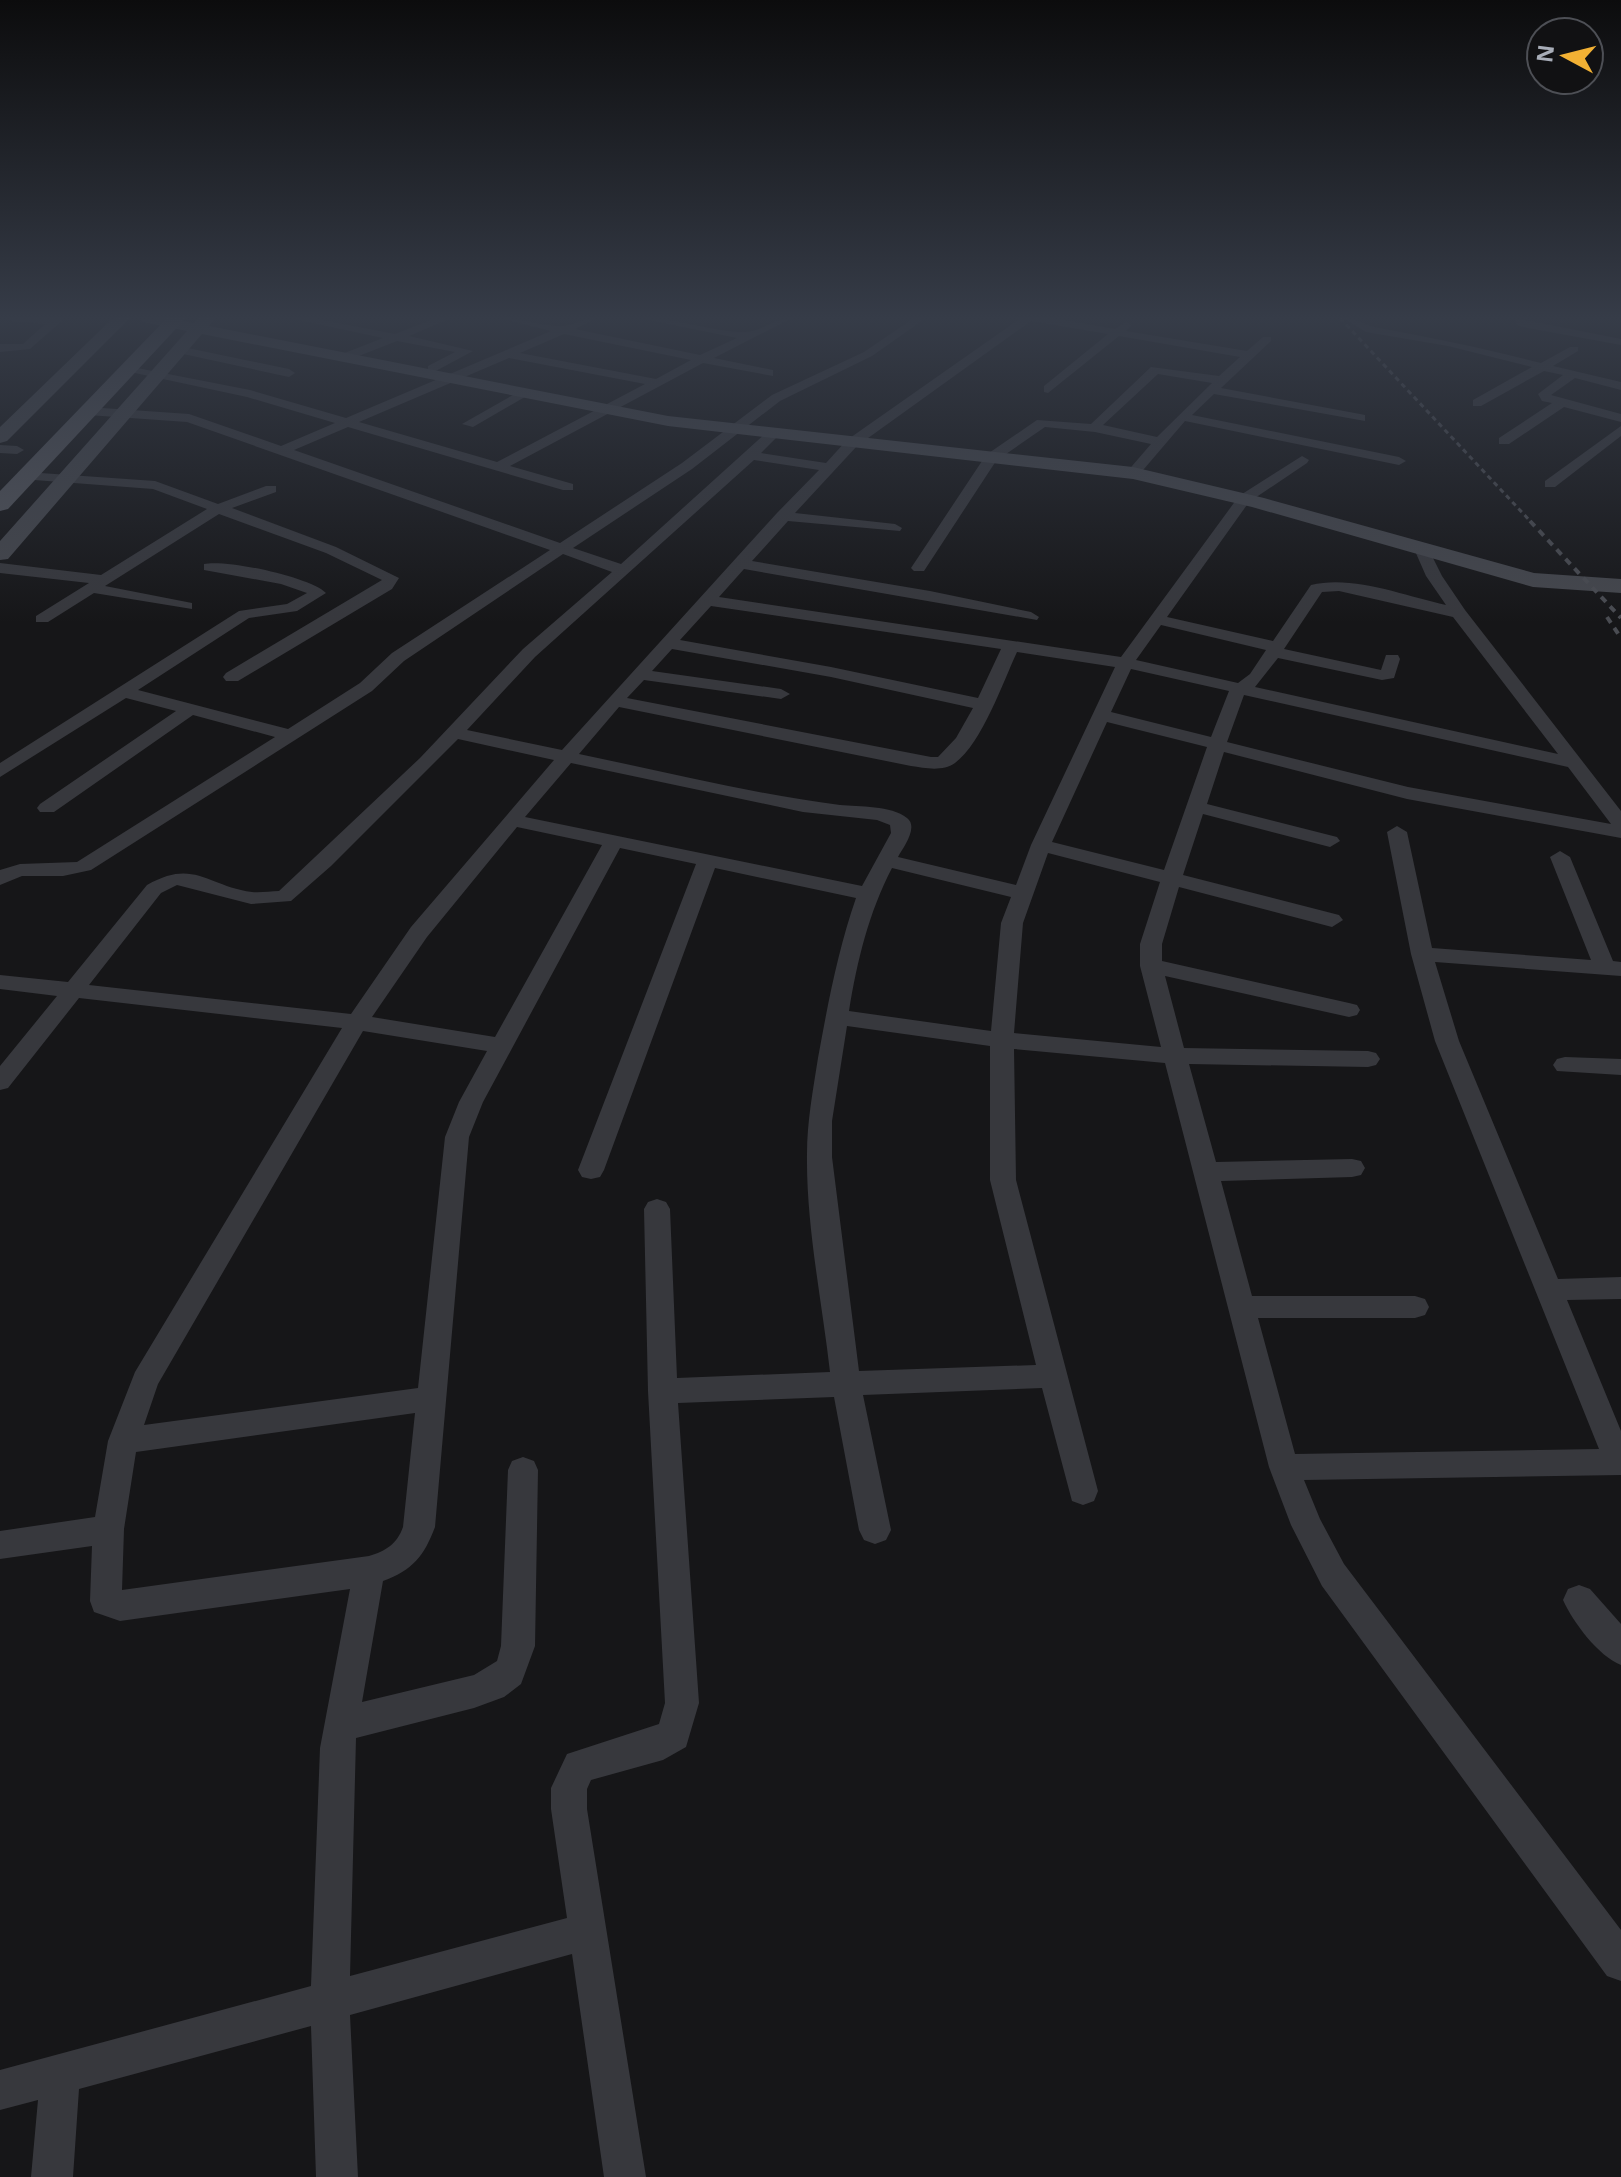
<svg xmlns="http://www.w3.org/2000/svg" width="1621" height="2177" viewBox="0 0 1621 2177" font-family="'Noto Sans',sans-serif">
	<rect width="100%" height="100%" fill="#161618"/>
	<g fill="none" stroke-linecap="round" stroke-linejoin="round">
		<g fill="#37383d" fill-rule="evenodd">
			<path d="M6,318H65L30,349L0,352V344H23L45,324L11,321Z"/>
			<path d="M289,318H312L395,334L436,318H451L409,336L473,351L432,373L428,372V366L455,352L397,341L346,361L342,360V354L383,338Z"/>
			<path d="M499,318C519,318 538,325 559,326C571,327 584,318 597,318L575,329L700,355L737,338L639,318C676,317 710,332 745,332C761,332 774,318 792,318L714,358L773,370V376L703,363L510,466L573,484V490H563L348,427L294,450L560,543L682,463L772,395L864,352L914,318H926L872,356L780,401L692,469L573,548L621,564L767,432L779,435L761,453L826,463L847,440L1021,318H1053L1115,329L1126,322L1132,325L1126,331L1247,351L1263,337H1271V341L1221,388L1360,414L1365,415V421L1214,394L1192,415L1399,457L1406,461L1399,465L1185,421L1138,476L1133,477L1126,473L1151,444L1095,432L1045,427L996,461L924,571H914L911,568L986,455L1037,420L1091,424L1151,367L1219,376L1240,357L1119,336L1048,393L1044,392V386L1108,334L1031,321L857,446L795,513L895,524L902,528L900,531L788,521L752,561L930,591L1031,612L1039,617L1037,620L744,569L719,597L1121,657L1239,496L1302,456L1309,460L1307,463L1249,502L1167,617L1273,641L1311,585C1354,575 1404,596 1446,605L1426,576L1415,551L1418,548H1428L1442,576L1465,610L1621,811V838L1407,799L1224,752L1207,804L1337,837L1340,841L1330,847L1203,814L1183,875L1339,915L1343,920L1332,927L1179,887L1162,944V961L1349,1003L1357,1005L1360,1010L1357,1015L1349,1017L1165,976L1184,1048L1368,1051L1376,1053L1380,1059L1376,1065L1368,1067L1189,1064L1216,1162L1352,1159L1361,1161L1365,1168L1361,1175L1352,1177L1221,1181L1252,1296H1415L1425,1299L1429,1307L1425,1315L1415,1318H1258L1295,1454L1599,1449L1435,1041L1411,954L1387,832L1397,826L1407,832L1432,948L1591,960L1550,857L1560,851L1570,857L1613,961L1621,962V976L1435,962L1459,1041L1558,1279L1621,1277V1299L1567,1300L1621,1431V1475L1304,1480L1320,1519L1344,1564L1621,1930V1981L1607,1976L1322,1586L1291,1525L1269,1467L1165,1063L1014,1049L1016,1180L1098,1491L1094,1501L1083,1505L1072,1501L1042,1388L863,1395L891,1530L886,1540L875,1544L864,1540L859,1530L834,1397L678,1403L699,1703L686,1747L663,1760L591,1780L587,1789V1809L646,2177H604L572,1954L350,2015L358,2177H316L311,2026L79,2089L73,2177H31L38,2100L0,2110V2070L311,1986L320,1748L350,1589L120,1621L94,1612L90,1601L92,1546L0,1559V1531L95,1517L108,1441L135,1372L342,1028L79,998L8,1088L0,1090V1066L57,996L0,989V975L68,982L147,885C194,858 207,886 252,892C261,893 270,891 279,891L420,758L523,649L612,572L563,554L404,661L372,691L91,870L63,876H22L0,885V870L20,864L77,862L275,737L193,715L54,812H40L37,808L40,804L176,711L126,698L0,777V763L239,611L287,604L307,593L281,584L204,570V564C226,559 310,577 326,593L297,611L249,618L138,690L288,729L360,683L392,653L550,550L187,422L88,415L82,411L88,407L189,414L281,446L335,423L247,397L121,370L127,366L250,390L346,418L551,331ZM564,334L691,360L656,379L520,353ZM509,358L645,384L497,462L359,422ZM1158,374L1212,383L1157,437L1103,425ZM754,460L819,470L777,513L562,750L467,730L535,657ZM1339,591L1453,617L1558,754L1255,687L1278,658L1382,680L1394,678L1400,659L1398,655H1386L1381,670L1284,649L1322,592ZM711,606L1001,649L978,698L831,667L680,640ZM1161,625L1266,650L1250,674L1238,683L1136,660ZM672,649L831,677L973,708L956,738L938,757H931L627,698L644,680L781,699L790,694L781,689L652,671ZM1017,652L1115,667L1031,845L1016,885L898,857C903,848 919,827 907,818C891,805 859,807 840,805C753,794 666,772 579,754L619,707L911,766C925,768 942,772 955,763C982,743 1003,682 1017,652ZM1131,669L1229,691L1211,737L1111,712ZM1244,695L1568,767L1611,824L1408,787L1227,742ZM1107,722L1207,747L1164,870L1052,842ZM458,739L554,760L411,927L351,1014L89,985L161,893L177,885L251,904L291,901L331,866ZM571,763L803,812L877,820L890,825L891,833L862,886L525,817ZM517,827L602,845L495,1037L372,1017L427,937ZM620,848L696,864L578,1170L582,1177L591,1179L600,1177L604,1170L715,868L856,898C838,950 828,1003 818,1058C813,1090 807,1122 807,1154C806,1226 822,1301 830,1372L677,1378L670,1209L666,1202L657,1199L648,1202L644,1209L648,1391L665,1703L659,1724L567,1754L551,1788V1809L567,1918L350,1976L356,1738L474,1708L504,1697L521,1684L535,1646L538,1470L534,1461L523,1457L512,1461L508,1470L501,1646L497,1661L474,1675L362,1702L383,1581C413,1570 424,1556 435,1527L469,1137L483,1102ZM1048,853L1160,882L1140,944V966L1161,1047L1014,1033L1023,923ZM892,868L1011,897L1001,923L991,1031L849,1011C857,961 869,912 892,868ZM847,1026L990,1046V1180L1036,1365L859,1371L832,1157V1121ZM363,1031L487,1051L459,1102L445,1137L418,1388L144,1425L158,1384ZM415,1413L403,1527C397,1544 386,1551 369,1556L122,1590L124,1529L136,1452Z"/>
			<path d="M1343,318C1358,318 1365,326 1379,328C1434,338 1487,349 1541,363L1570,347H1578V351L1553,366L1621,382V390L1575,378L1551,395L1621,414V422L1564,407L1509,444H1499V438L1552,403L1542,401L1538,394L1563,375L1544,371L1481,406H1473V400L1532,367L1448,346L1366,332Z"/>
			<path d="M1515,318L1621,339V345L1523,327L1517,325Z"/>
			<path d="M178,346L289,369L295,373L289,377L174,352V348Z"/>
			<path d="M520,391L530,394L473,427L462,424Z"/>
			<path d="M1621,426V436L1555,487H1545V481Z"/>
			<path d="M0,445L17,446L24,450L17,454L0,453Z"/>
			<path d="M26,472L155,481L218,504L266,486H276V492L232,508L336,547L399,578L392,589L238,681H226L223,677L226,673L382,580L326,553L219,514L105,586L192,603V609L94,593L48,622H36V616L89,583L0,573V563L101,575L207,509L153,489L21,479V473Z"/>
			<path d="M1565,1057L1621,1059V1075L1557,1071L1553,1065L1557,1059Z"/>
			<path d="M1579,1585L1590,1589L1621,1624V1665C1598,1656 1573,1622 1563,1600L1568,1589Z"/>
		</g>
		<g fill="#45474d" fill-rule="evenodd">
			<path d="M113,318H130L7,441L0,443V427Z"/>
			<path d="M167,318L194,323L199,318H215L209,326L668,416L1133,467L1264,498L1534,573L1621,579V593L1533,587L1252,507L1133,479L668,426L202,334L8,559L0,560V541L187,331L143,322L141,319Z"/>
		</g>
		<path fill="#53555c" fill-rule="evenodd" d="M167,318H186L8,509L0,511V491Z"/>
		<path stroke="#4a4c52" stroke-width="3" stroke-dasharray="5 4" stroke-linecap="butt" d="M1340,318L1532,523"/>
		<g stroke="#4a4c52" stroke-width="4" stroke-dasharray="7 6" stroke-linecap="butt">
			<path d="M1530,521L1621,618"/>
			<path d="M1607,617L1621,638"/>
		</g>
	</g>
	<linearGradient id="sky" x2="0" y2="1"><stop stop-color="#0c0c0d"/><stop offset="0.51" stop-color="#363c48"/><stop offset="1" stop-color="#363c48" stop-opacity="0"/></linearGradient>
	<rect width="1621" height="623" fill="url(#sky)"/>
	<g transform="translate(1565 56) rotate(277)"><circle r="38" fill="#111113" stroke="#4d4f55" stroke-width="2"/>
	<path d="M0-6L14 30L0 20L-14 30Z" fill="#f2b134"/>
	<text y="-12" font-size="22" font-weight="bold" text-anchor="middle" fill="#a8adb8">N</text>
	</g>
</svg>
